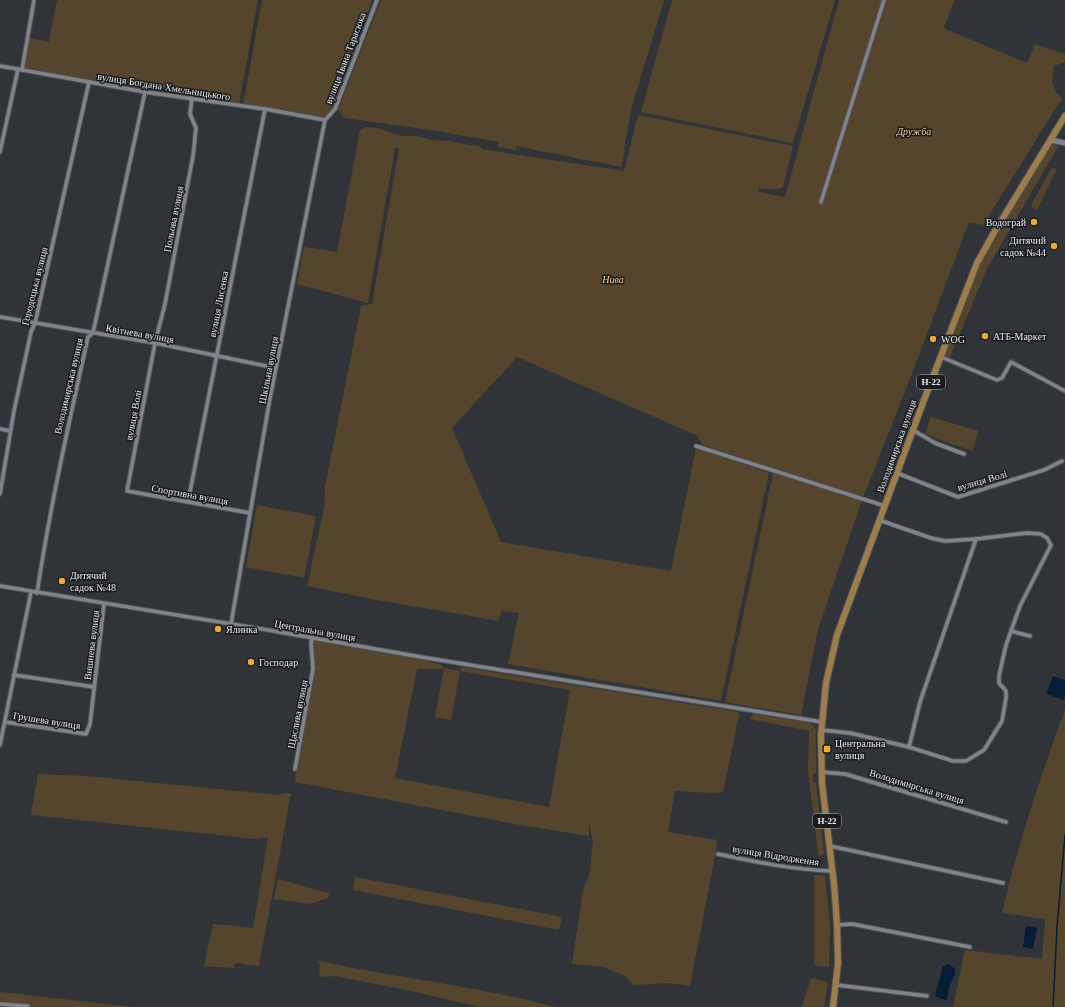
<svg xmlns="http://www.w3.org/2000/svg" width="1065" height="1007" viewBox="0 0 1065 1007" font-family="Georgia,serif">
	<rect width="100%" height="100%" fill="#303439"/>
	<g fill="#56452d" fill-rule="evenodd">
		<path d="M57,0H258L239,104L91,81L25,68L29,38L49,42Z"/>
		<path d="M262,0H372L333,108L324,117L314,116L243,105Z"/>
		<path d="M381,0H664L632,106L624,149L625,150L621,167L516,146V150L498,147L499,142L431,130L344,118L338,110Z"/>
		<path d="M672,0H835L793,143L641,112Z"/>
		<path d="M839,0H955L944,26L945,29L1027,63L1035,44L1065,54V62L1054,66C1051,81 1051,88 1062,98L983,225L969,222L911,376L861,503L818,629L801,715L725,702L774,469L709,447L701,443L698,436L517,357L452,428L501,542L671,571L696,448L769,473L721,701L508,664L519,613L501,611L499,621L382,601L307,586L324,508L325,486L361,306L372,304L399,148H395L368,303L297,284L304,247L337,252L360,130L366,127L378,128L401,136H416L432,140L449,141L481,147V149L624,171L638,115L793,146L783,187L776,190L759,188L758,192L785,197Z"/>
		<path d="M1052,144L1059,145L987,269L950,357L944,355L980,264L1002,225Z"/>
		<path d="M1052,168L1057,169L1037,210L1032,207V203Z"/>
		<path d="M931,417L979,431L972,451L925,434Z"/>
		<path d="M257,505L316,516L304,578L246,567Z"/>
		<path d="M315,641L414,658L442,665L444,668L460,671L461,667L738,712L740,715L738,720L723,792L713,793L675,791L668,832L717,840L715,856L690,986L668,983L633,985L625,976L604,967L572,964L583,890L589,876L593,841L589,822V836L520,825L295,782L297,765L314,669L313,644ZM417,669H444L435,717L451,720L460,671L570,690L549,807L395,778Z"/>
		<path d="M1065,709V1007H953L965,950L1042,959L1045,919L1002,913C1018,843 1041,776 1065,709Z"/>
		<path d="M754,714L807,722L812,725L816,729V773H813V782L816,783L824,854L820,857L818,853L808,771L809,731L749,719Z"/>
		<path d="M38,774L86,776L279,795L284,793H291L259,966L235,963L234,968L204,966L213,924L253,928L268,837L257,839L31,815Z"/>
		<path d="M814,875H825L830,926L829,967L814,965Z"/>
		<path d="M355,877L562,917L559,930L353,890Z"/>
		<path d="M278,879L328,893L329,894L328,898L310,904L274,899Z"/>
		<path d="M316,960C395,978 477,986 555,1007H479L411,991L335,976L322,977L319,974L320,965Z"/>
		<path d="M811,978L828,982L824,1007H802Z"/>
		<path d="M0,992L134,1007H30L31,1004L0,1002Z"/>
	</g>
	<g fill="#071c37">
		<path d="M1053,676L1065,680V695L1064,700L1046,694Z"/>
		<path d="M1026,926L1037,928L1033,949L1023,947Z"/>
		<path d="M949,964L955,969V974L949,988L947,1000L938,998L935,995L943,966Z"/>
	</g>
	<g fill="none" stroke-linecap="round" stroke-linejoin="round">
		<path stroke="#071c37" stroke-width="1.5" d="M1053,1007L1057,927L1065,835"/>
		<g stroke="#4e5156" stroke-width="5.5">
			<g id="street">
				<path d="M0,66L145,92L265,109L325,120"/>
				<path d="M22,70L34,0"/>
				<path d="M192,98L190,114L196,128L193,156L165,304L155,343L127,491L250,513"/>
				<path d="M325,120L335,109L377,0"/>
				<path d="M0,152L18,69"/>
				<path d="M821,202L884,0"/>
				<path d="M0,317L155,343L276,368"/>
				<path d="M941,357L997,380L1002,378L1011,362L1065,391"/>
				<path d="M0,429L10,431"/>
				<path d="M913,430L935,443L964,454"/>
				<path d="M696,446L885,506"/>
				<path d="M897,473L958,497L1044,470L1062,461"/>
				<path d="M0,494L14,411L31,332L35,323L89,82"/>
				<path d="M188,502L265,109"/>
				<path d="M879,520L931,538L945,541L976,539L1027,533L1041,534L1047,538L1051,545L1020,606L1006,645L999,676V683L1006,691V698L1002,721L984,750L966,761H953L909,747"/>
				<path d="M0,586L268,630L421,657L822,722"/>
				<path d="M37,593C50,507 69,422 88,337L93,333L145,92"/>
				<path d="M231,624L270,398L325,120"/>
				<path d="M1011,631L1030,636"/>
				<path d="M14,675L94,687"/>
				<path d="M5,722L86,734L90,724L104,604"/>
				<path d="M821,730L850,733L909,747L920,702L976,539"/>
				<path d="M0,745L31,592"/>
				<path d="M295,769L313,669L311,643L312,638"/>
				<path d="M821,772L845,774L1006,822"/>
				<path d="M830,846L1003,883"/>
				<path d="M718,854C756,862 794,870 833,871"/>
				<path d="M837,925L852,924L970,947"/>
				<path d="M837,985L927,996"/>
				<path d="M0,1004L28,1006"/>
			</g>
		</g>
		<g stroke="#4e5156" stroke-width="7">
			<path id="secondary" d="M1051,140L1065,143"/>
		</g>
		<g stroke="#4e5156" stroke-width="8">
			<path id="primary" d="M833,1007L838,964L837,925L834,884L822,783L821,735L826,683L837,635L924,400L977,263L995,231L1065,116"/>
		</g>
		<use href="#street" stroke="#80848a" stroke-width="3.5"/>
		<use href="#secondary" stroke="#80848a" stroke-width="5"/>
		<use href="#primary" stroke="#9d7e4a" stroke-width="6"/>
	</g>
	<g fill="#eda83b" stroke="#1a1b1e" stroke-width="1.5">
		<circle cx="1034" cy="222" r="4"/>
		<circle cx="1054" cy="246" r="4"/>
		<circle cx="985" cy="336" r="4"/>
		<circle cx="933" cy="339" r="4"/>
		<circle cx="62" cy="581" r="4"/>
		<circle cx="218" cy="629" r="4"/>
		<circle cx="251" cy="662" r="4"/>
		<rect x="823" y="745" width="8" height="8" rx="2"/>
	</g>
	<g text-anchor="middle" stroke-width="3" stroke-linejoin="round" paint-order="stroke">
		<g fill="#1a1b1e" stroke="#aaadb0" stroke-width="1">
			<rect x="917" y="375" width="28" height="14" rx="3"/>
			<rect x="813" y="814" width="28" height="14" rx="3"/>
		</g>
		<g font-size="9" font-weight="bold" fill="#e8ebee">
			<text x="931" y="385">Н-22</text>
			<text x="827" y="824">Н-22</text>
		</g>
		<g font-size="10" fill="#e8ebee" stroke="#1a1b1e">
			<text transform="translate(345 58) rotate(-69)" y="4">вулиця Івана Тарасюка</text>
			<text transform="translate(164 86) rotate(9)" y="4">вулиця Богдана Хмельницького</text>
			<text transform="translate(173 219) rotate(-79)" y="4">Польова вулиця</text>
			<text transform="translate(34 286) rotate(-76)" y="4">Городоцька вулиця</text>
			<text transform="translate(218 304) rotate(-79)" y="4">вулиця Лисенка</text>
			<text transform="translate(140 333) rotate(10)" y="4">Квітнева вулиця</text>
			<text transform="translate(268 370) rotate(-79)" y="4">Шкільна вулиця</text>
			<text transform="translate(68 386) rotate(-77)" y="4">Володимирська вулиця</text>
			<text transform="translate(133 415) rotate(-79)" y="4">вулиця Волі</text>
			<text transform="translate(896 446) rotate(-70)" y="4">Володимирська вулиця</text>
			<text transform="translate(982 480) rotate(-16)" y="4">вулиця Волі</text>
			<text transform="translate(190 494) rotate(10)" y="4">Спортивна вулиця</text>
			<text transform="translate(315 630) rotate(10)" y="4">Центральна вулиця</text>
			<text transform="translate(91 645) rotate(-83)" y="4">Вишнева вулиця</text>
			<text transform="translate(297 714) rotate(-79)" y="4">Щаслива вулиця</text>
			<text transform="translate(47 720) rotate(9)" y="4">Грушева вулиця</text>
			<text transform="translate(917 786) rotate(17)" y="4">Володимирська вулиця</text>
			<text transform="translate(776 855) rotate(9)" y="4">вулиця Відродження</text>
		</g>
		<g font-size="10" font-style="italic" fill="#facf95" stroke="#1a1b1e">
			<text x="914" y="135">Дружба</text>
			<text x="613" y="283">Нива</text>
		</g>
		<g font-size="10" fill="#e8ebee" stroke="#1a1b1e" text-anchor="start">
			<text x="1026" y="226" text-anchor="end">Водограй</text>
			<text x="1046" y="244" text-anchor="end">Дитячий<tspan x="1046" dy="12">садок №44</tspan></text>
			<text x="993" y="340">АТБ-Маркет</text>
			<text x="941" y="343">WOG</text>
			<text x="70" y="579">Дитячий<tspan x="70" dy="12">садок №48</tspan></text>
			<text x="226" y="633">Ялинка</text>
			<text x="259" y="666">Господар</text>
			<text x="835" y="747">Центральна<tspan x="835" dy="12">вулиця</tspan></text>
		</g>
	</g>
</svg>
